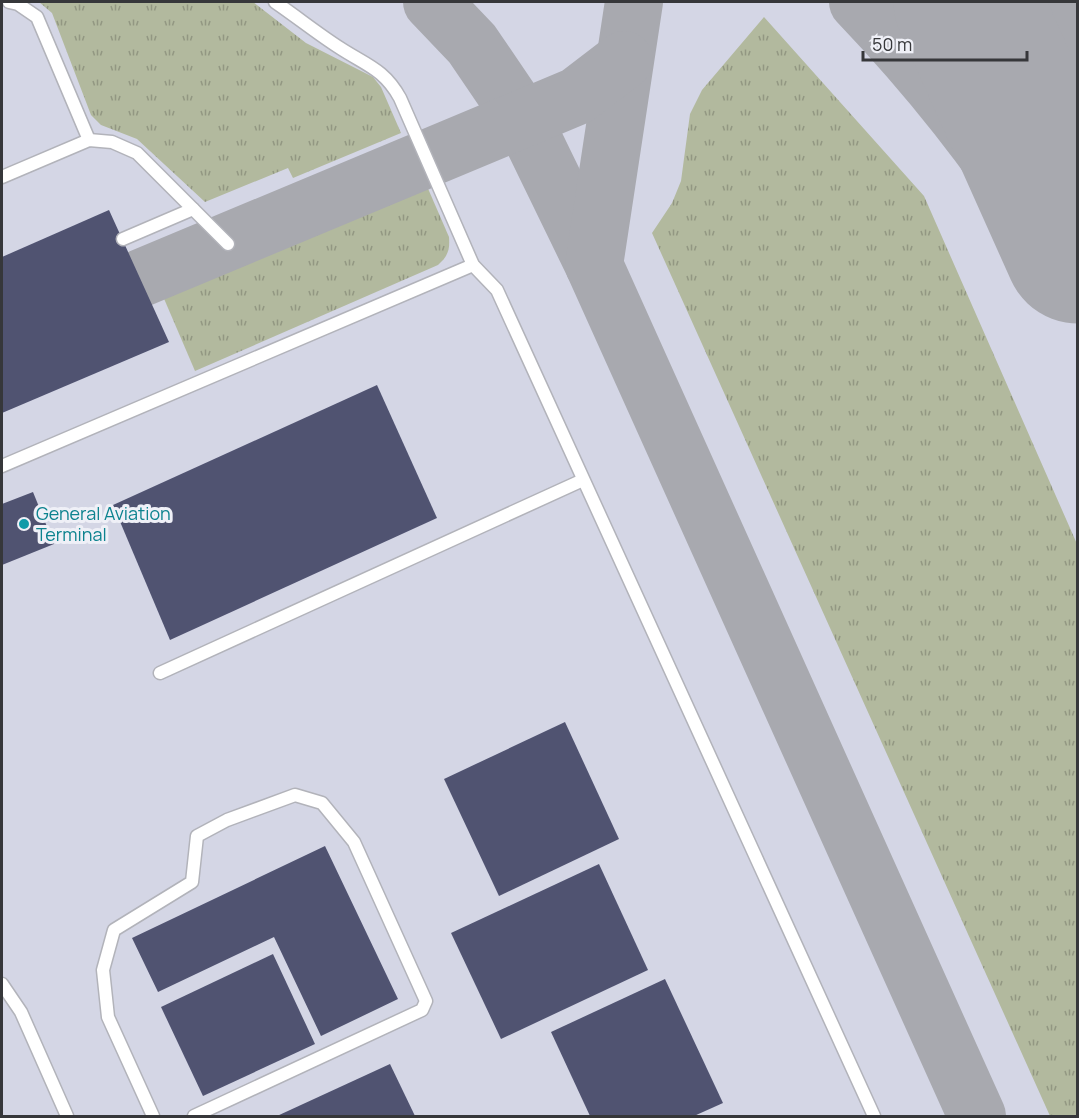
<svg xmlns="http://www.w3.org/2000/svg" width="1079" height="1118" viewBox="0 0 1079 1118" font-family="Manrope,sans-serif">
	<defs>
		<pattern id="grass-tufts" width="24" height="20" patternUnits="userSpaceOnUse" patternTransform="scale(1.5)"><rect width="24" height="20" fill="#b2b99e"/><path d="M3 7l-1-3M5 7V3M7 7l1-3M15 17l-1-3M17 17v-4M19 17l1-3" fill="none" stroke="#929782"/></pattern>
	</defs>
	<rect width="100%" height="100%" fill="#e1e2ea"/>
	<rect fill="#d4d6e5" x="2" y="2" width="1075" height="1114"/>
	<g fill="url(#grass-tufts)">
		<path d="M39,2H253L306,43L373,77L381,87L401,133L293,178L288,168L205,202L137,139L101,125L91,115L52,13Z"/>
		<path d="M764,17L924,196L1077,544V1116H1050L652,233L672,203L681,181L690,114L702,90Z"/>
		<path d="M423,177L449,237C450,250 448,256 438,265L195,371L159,287Z"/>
	</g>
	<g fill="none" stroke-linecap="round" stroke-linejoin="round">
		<g stroke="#a8a9af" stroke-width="58">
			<path d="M432,2L472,44L523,119L594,265"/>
			<path d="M634,2L594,265L977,1116"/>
			<path d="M858,2C941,89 1018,190 1078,294"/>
			<path d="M1072,2L1078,71"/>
			<path d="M141,278L577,96L624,60"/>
		</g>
		<path stroke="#a8a9af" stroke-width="147" d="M967,2L1078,250"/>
	</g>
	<g fill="#505371">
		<path d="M109,210L169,342L2,413V257Z"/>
		<path d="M377,385L437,518L170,640L113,505Z"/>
		<path d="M33,492L54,544L2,565V504Z"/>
		<path d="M565,722L619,839L499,896L444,779Z"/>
		<path d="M325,846L398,999L321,1036L274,937L158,992L132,938Z"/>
		<path d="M599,864L648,970L501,1039L451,933Z"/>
		<path d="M273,954L315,1044L203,1096L161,1007Z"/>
		<path d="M665,979L723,1103L694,1116H590L551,1032Z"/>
		<path d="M390,1064L415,1116H277Z"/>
	</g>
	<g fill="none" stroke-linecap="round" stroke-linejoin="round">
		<g stroke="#b2b3ba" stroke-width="15">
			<g id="lane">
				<path d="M9,2L18,4L37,17L89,140"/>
				<path d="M275,2C297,17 318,34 340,48C366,65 384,69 400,98L473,265L497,290L874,1116"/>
				<path d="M2,177L89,140L112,142L137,153L228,244"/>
				<path d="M123,239L193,209"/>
				<path d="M2,466L473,265"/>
				<path d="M160,673L583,480"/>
				<path d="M2,984L21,1012L67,1116"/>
				<path d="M153,1116L108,1017L103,970L114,930L192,882L197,836L227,820L295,795L322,803L354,842L426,1001L422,1010L194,1116"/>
			</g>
		</g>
		<use href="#lane" stroke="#fff" stroke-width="12"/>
	</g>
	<circle fill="#0f9aa8" stroke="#eff0f7" stroke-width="2" cx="24" cy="524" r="6"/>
	<g text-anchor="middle" stroke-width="6" stroke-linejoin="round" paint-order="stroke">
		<g font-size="18" fill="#0d838f" stroke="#eff0f7" text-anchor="start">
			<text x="36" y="520">General Aviation<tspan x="36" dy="21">Terminal</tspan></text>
		</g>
	</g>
	<rect width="1079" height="1118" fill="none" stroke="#36373a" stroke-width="6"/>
	<path d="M863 51v9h164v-9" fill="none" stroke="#36373a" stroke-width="3"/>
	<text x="872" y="51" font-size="18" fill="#36373a" stroke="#eff0f7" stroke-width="4.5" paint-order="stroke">50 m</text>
</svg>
